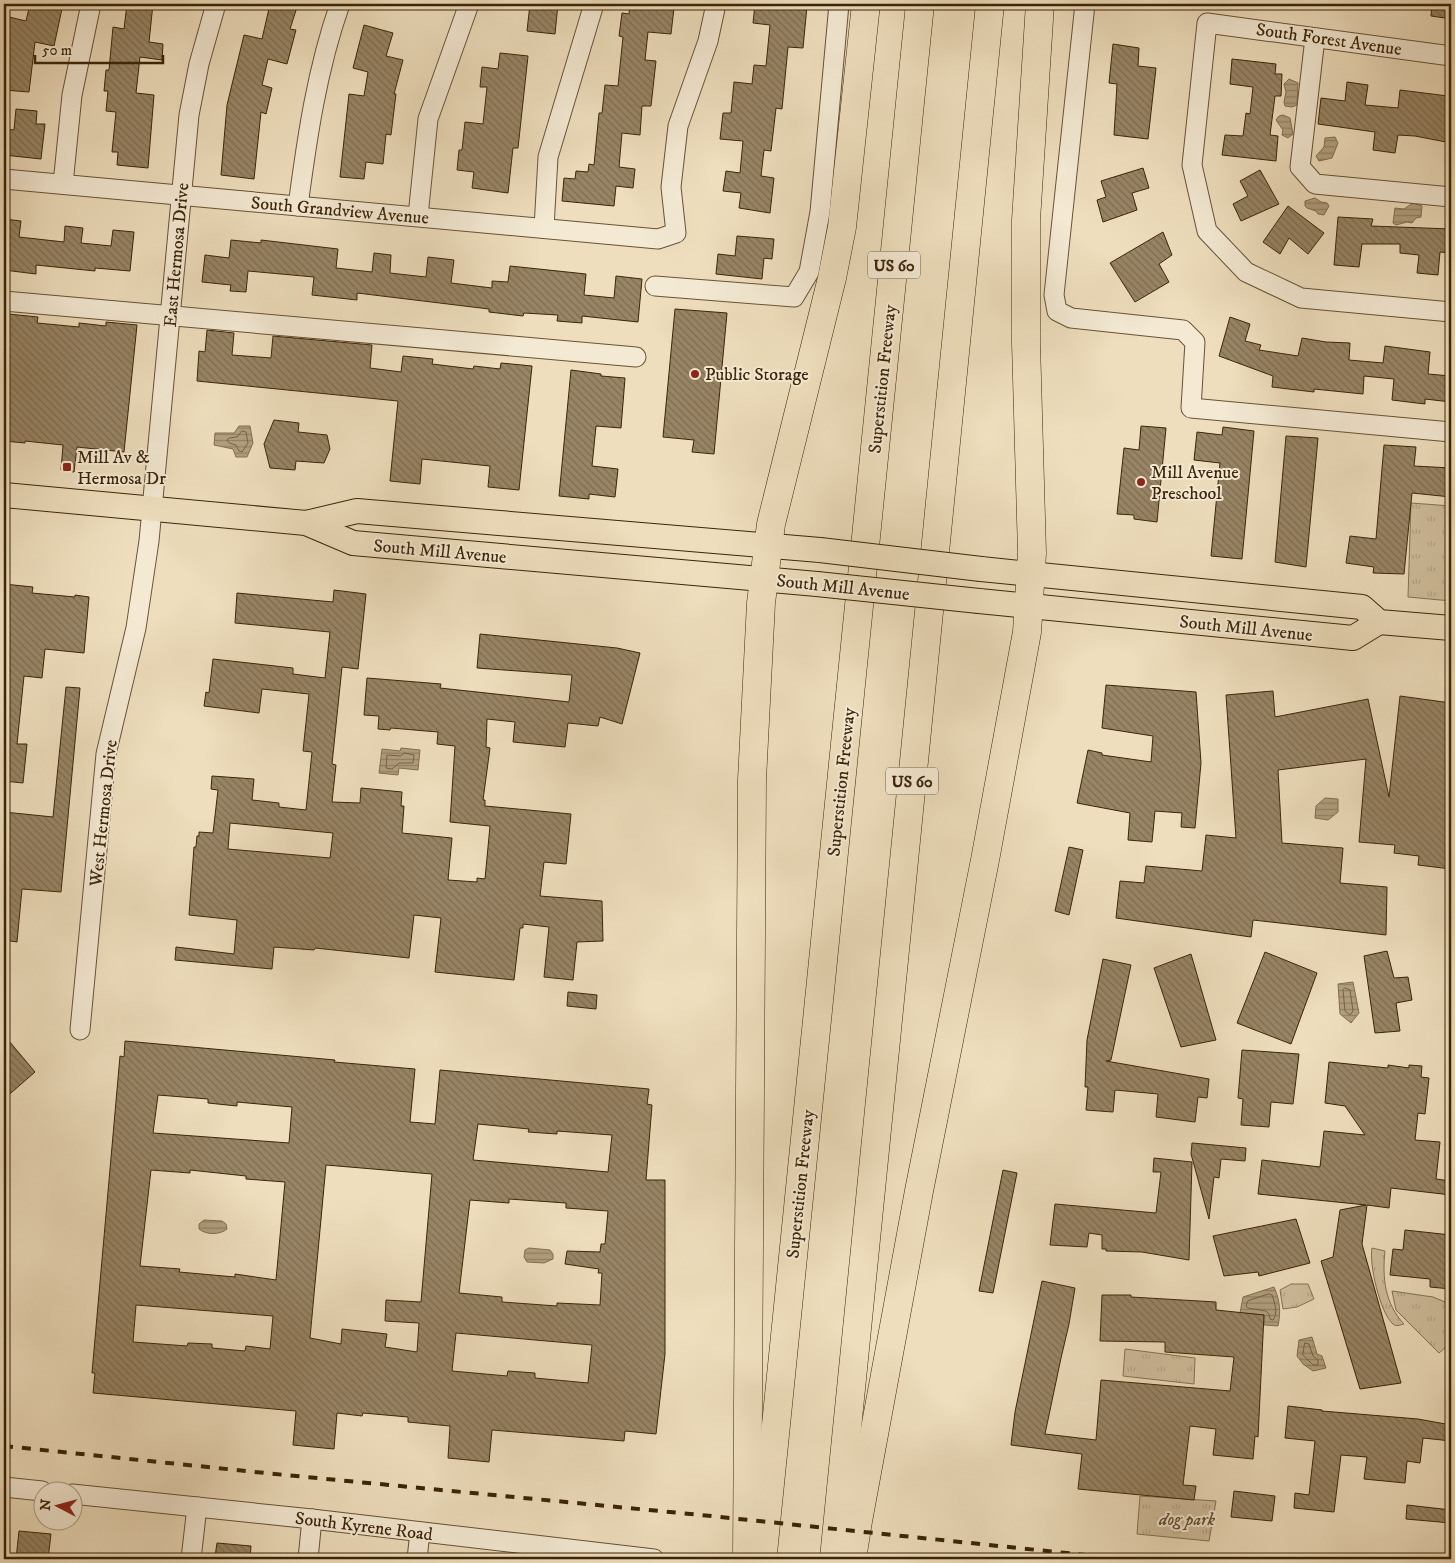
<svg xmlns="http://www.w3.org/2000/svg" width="1455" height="1563" viewBox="0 0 1455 1563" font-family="'IM FELL DW Pica',serif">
	<defs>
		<pattern id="grass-tufts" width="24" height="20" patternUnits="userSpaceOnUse" patternTransform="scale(1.25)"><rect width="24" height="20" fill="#d0bf9e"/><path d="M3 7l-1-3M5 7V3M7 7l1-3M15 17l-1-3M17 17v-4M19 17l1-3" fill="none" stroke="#b4a487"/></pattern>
		<pattern id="water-rules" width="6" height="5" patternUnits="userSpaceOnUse" patternTransform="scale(1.25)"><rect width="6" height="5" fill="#b19f7f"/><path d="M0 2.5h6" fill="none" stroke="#918166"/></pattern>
		<pattern id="building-back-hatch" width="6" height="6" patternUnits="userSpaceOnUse" patternTransform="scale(1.25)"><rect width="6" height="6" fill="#988566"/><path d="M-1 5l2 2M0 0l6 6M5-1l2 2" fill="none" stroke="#7d6d52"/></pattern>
	</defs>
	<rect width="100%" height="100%" fill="#eedebd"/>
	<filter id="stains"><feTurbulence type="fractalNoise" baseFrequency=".004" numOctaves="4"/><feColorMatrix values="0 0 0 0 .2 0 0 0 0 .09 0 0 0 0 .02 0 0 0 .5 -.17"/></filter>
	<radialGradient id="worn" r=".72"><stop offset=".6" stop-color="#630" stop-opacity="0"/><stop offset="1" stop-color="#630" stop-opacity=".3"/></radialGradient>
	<g fill="url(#grass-tufts)" stroke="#867253">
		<path d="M1411,503L1451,506V601L1408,597Z"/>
		<path d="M1372,1248L1385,1251C1382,1278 1385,1304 1404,1324C1400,1325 1396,1327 1393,1324C1380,1313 1369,1264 1372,1248Z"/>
		<path d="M1291,1284H1308L1314,1299L1297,1307L1283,1309L1280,1290Z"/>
		<path d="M1392,1291L1433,1297L1445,1302C1447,1313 1450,1339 1445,1348C1443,1350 1441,1351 1439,1353L1396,1310Z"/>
		<path d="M1125,1349L1195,1358L1194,1384L1123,1376Z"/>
		<path d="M1140,1496L1216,1501L1209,1541L1137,1534Z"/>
	</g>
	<g fill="url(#water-rules)" stroke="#826e4f">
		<path d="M1289,79L1298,83L1297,105L1292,107L1285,106L1284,102L1286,92L1284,84Z"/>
		<path d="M1283,115L1290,118L1293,134L1288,138L1282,135L1283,130L1276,120L1279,116Z"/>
		<path d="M1335,137L1338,143L1332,158L1319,161L1316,156L1324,147L1325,138Z"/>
		<path d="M1315,198L1321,202L1327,203L1329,206L1324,215L1318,214L1316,211L1307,208L1305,206V201Z"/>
		<path d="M1413,203L1422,206L1421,217L1416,218L1412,223L1407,222L1396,225L1393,223L1395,208L1404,209Z"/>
		<path d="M239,426H250L253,443L247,457H236L233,449L214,445L215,433H234Z"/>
		<path d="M401,748L420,750L418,770L399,768L398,775L379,773L382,749L400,751Z"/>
		<path d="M1325,798L1338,799V812L1328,820L1315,818L1316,806Z"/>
		<path d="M1353,982L1359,1013L1351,1023L1340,1014L1338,984Z"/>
		<path d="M204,1220L222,1221L226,1224L227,1229C220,1235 206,1235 199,1229V1224Z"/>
		<path d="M529,1248L550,1250L553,1254V1259L544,1263L527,1262L524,1257L525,1250Z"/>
		<path d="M1274,1287C1280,1300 1281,1312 1278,1326L1264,1325V1315L1240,1313L1243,1297Z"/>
		<path d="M1312,1337L1317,1354L1322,1356L1326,1368L1313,1371L1303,1364L1297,1356L1299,1340Z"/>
	</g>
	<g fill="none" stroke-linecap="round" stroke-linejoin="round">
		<g stroke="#766244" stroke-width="1">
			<path d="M242,431L246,432L248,443L242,452L239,451L236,445L229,443L227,440L229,438L237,437Z"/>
			<path d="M405,753L414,755L413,763H399L392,769L386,768L387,755L400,756Z"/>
			<path d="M1345,988L1350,990L1353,1011L1350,1015L1345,1011L1343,990Z"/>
			<path d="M1269,1294L1272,1295C1275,1303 1278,1314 1273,1320L1270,1319L1269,1314L1266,1311L1248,1308L1246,1306L1248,1301Z"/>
			<path d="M1305,1343L1309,1344L1313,1356L1318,1360V1365H1313L1303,1355Z"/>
		</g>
	</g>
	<g fill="url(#building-back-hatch)" stroke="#3b2508" fill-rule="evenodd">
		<path d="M30,4H63L54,46L35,42L29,92L4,90V41L9,17L26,21Z"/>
		<path d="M127,4H153L149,42L163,44L162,60L140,57L136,93L154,95L148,168L117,165L118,152H112L116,112L106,111L108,91H104L106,70H109L113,27L124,29Z"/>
		<path d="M270,4H298L290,29L296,30L287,64L268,59L262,85L272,88L266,114L261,112L254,179L221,175L227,105L244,35L262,39Z"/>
		<path d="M530,4H558L555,34L527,31Z"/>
		<path d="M630,4L674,8L671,34L648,32L645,60L656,61L651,106H642L640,135L622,133L619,167L635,169L633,188L616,186L614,206L562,201L564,178L575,179L576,171L588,172L589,164L594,165L599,113H602L605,85L618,86L623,37L619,36L622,13L629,14Z"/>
		<path d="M755,4H781L807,6L803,48L788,47L782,109L776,108L771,151L764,150L761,176L774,178L770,213L739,208L741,193L723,191L726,171L740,173L743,141L720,139L723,113H731L734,82L752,84L754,65L766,66L770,25L753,23Z"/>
		<path d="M1432,4H1447L1445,18L1431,16Z"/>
		<path d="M364,25L393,33L386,56L403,60L394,94H396L391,135L386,134L383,164L366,162L364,179L340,177L349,94L364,96L368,72L353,68Z"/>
		<path d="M1113,44L1139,48L1138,66L1156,68L1148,139L1114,135L1117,84L1109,83Z"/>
		<path d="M500,53L528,56L518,148H513L508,193L472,188L474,172L457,170L459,150H462L465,122L483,124L487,87H480L482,67L498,69Z"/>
		<path d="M1232,59L1276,64L1275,74H1282L1281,96H1275L1270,135L1278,136L1276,161L1222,155L1225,135L1243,136L1246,113L1250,114L1253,87L1230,84Z"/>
		<path d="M1347,82L1368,85L1365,105L1398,108L1400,90L1448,96L1447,101H1451V143L1415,136L1398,135L1395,153L1373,150L1375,132L1318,124L1321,98L1345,101Z"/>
		<path d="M16,109L37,111L36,124H45L41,159L4,155V129L14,130Z"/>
		<path d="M1143,168L1149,188L1132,193L1137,210L1103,222L1097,200L1106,197L1101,181Z"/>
		<path d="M1260,170L1279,204L1241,221L1233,204L1248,196L1240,181Z"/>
		<path d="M1288,206L1324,233L1308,254L1289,238L1280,254L1263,242Z"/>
		<path d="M1338,217L1373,219L1371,226L1451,229V253L1440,252L1438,275L1417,273L1419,255L1400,253V244H1362L1359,267L1334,265Z"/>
		<path d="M4,219L21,221L19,237L64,242L65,226L83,228L81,243L111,246L113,230L134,232L130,271L95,268V271L36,265V274L4,270Z"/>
		<path d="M1163,232L1172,255L1159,264L1169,282L1135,302L1110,263Z"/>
		<path d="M737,236L774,239L772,259L764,258L762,279L716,274L718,254L735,256Z"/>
		<path d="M231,240L261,243V240L338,249L336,268L372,272L374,253L391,255L390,273L426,277L428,257L454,260L451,283L492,288V281L508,282L510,266L586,274L584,295L614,298L616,276L642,279L638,322L582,316V323L557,321L558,315L524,313L523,316L489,312V309L357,293V300L312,295L314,277L248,271L246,292L230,291L231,285L202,282L205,255L229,258Z"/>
		<path d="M675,309L727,313L714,454L692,452L694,440L663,437Z"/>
		<path d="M8,314L38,317L37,323L79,327V323L106,326V322L137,325L124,452L77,447L74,472L61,470L63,445L25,441V443L4,441V359Z"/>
		<path d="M1230,317L1250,324L1245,341L1261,345L1259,350L1298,356L1302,338L1326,342L1350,343L1349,360L1383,363L1385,346L1430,352L1428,374L1451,376V402L1425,399V404L1392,400L1394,379L1364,376L1363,394L1314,389V392L1272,387L1273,376L1219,356Z"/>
		<path d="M207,330L234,333L232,355L271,358L273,336L372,345L370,368L401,372L403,356L433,359L432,364L473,369L474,366L500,369L501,363L532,366L519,490L488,487L490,466L422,459L420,484L390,481L398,401L197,381L199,351L205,352Z"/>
		<path d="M571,370L601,374V376L625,378L621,428L596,426L592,466L618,469L615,497L589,494V499L559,496Z"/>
		<path d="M274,420L299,423L298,432L327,435L330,449L324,463L296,461L295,470L270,468L264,444Z"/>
		<path d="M1141,426L1166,428L1157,522L1134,519V515L1117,514L1124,448L1139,450Z"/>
		<path d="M1223,427L1254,431L1242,559L1211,556L1220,463L1194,460L1197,432L1222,435Z"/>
		<path d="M1286,436L1318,438L1306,567L1275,562Z"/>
		<path d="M1384,445L1416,447L1414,466L1451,468V497L1412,493L1404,574L1373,573L1374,567L1346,563L1350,536L1376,539Z"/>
		<path d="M4,584L33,587L32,593L75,597V595L89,597L84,653L45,649L42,678L24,676L17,744H27L23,783L4,781Z"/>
		<path d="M334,590L366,594L358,669L342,667L332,764L336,765L332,802L360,803L361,788L402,792L401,806H404L402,833L452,838L448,880L477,882V878L485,879L490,826L450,822L455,746L437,744L438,732L391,728L390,730L378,729L379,716L364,715L367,678L441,684L440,688L569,702L572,675L477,668L480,634L617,648L640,653L622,724L600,717L598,726L568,723L565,747L513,742L515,722L487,719L486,747L490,748L483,800H485V806L571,814L566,864L544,862L540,896L602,901L603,941L577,942L573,980L544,977L549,927L523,924V928H520L514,980L435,972L441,918L414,915L409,958L315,948L314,950L274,947L272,969L175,960L176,947L234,954L237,920L189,915L194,847H196L197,836H199V832L213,833L218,790L211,789L212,776L254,779L252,800L279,803V807L306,810L312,752L303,751L309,694L262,689L259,713L204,706L206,692L209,693L213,659L293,668V674L325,678L330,632L235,623L237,593L333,602ZM230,823L333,833L330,858L228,849Z"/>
		<path d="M1106,685L1196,692L1201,763L1195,828L1181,827L1182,813L1155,811L1152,842L1128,840L1130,813L1077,803L1088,750L1102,753V755L1151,762L1153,736L1102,728Z"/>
		<path d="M66,687L80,688L61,892L22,889L17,942L4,940V812L53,817Z"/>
		<path d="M1273,691L1275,717L1368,699L1389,797L1400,696L1451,703V869L1418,865L1419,856L1394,853L1395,845L1359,842L1366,759L1278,770L1282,843L1343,848L1340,883L1387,887L1386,935L1253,920L1251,937L1116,918L1120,881L1144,883L1146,866L1202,871L1206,835L1236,838L1226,695Z"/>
		<path d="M1069,847L1083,850L1069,915L1055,911Z"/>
		<path d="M1387,951L1394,978L1408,977L1412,1000L1396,1003L1400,1031L1375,1033L1364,956Z"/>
		<path d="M1265,952L1317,973L1291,1044L1237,1023Z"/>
		<path d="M1191,954L1216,1040L1181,1047L1154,968Z"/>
		<path d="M1103,959L1131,965L1111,1060L1106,1061L1209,1079L1207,1098L1198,1097L1195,1122L1156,1117L1158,1094L1115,1090L1113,1112L1086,1110L1088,1087H1085L1087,1040Z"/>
		<path d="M568,992L597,995L596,1009L567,1006Z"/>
		<path d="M4,1035L35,1072L4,1099Z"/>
		<path d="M125,1041L335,1060L334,1062L415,1069L410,1122L435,1124L440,1070L649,1089L647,1104L652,1105L646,1180H665V1354L656,1434L625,1431L624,1441L492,1430L489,1462L448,1458L450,1426L408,1422V1417L363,1413L362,1416L337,1413L334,1449L293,1445L296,1411L93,1393L95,1373H92L120,1056L124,1057ZM158,1095L208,1099V1103L237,1106V1102L292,1107L289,1143L153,1133ZM478,1124L529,1129L528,1132L557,1134V1131L612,1135L608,1172L473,1160ZM326,1165L432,1174L421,1302L386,1300L385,1321L419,1323L417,1352L385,1347L387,1334L342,1329L341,1344L310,1338ZM151,1170L190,1173V1170L246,1176V1179L285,1182L276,1280L235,1274V1277L179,1272L180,1269L140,1266ZM509,1199L566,1203V1208L608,1211L605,1244H601L600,1252L567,1251L565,1264L599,1269L598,1273H602L600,1305L557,1303V1306L502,1302V1297L459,1293L470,1200L509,1203ZM136,1305L273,1316L270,1349L246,1346L245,1351L212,1348V1344L188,1343L187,1346L133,1342ZM456,1333L592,1345L588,1383L535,1378V1373L508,1371L507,1376L452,1371Z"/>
		<path d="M1242,1050L1299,1054L1293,1104L1271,1102L1269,1127L1241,1125L1243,1099L1238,1098Z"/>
		<path d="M1329,1062L1388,1068V1065L1409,1068V1065L1422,1066L1421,1077L1429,1078L1425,1114L1418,1113L1415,1140L1440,1142L1436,1179L1451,1181V1195L1391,1188L1389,1208L1367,1205L1362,1244L1401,1383L1360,1389L1321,1261L1333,1257L1340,1210L1366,1205L1258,1194L1262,1160L1320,1167L1324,1131L1365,1135L1345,1106L1325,1103Z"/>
		<path d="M1192,1143L1246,1148L1245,1161L1221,1159L1219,1178L1214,1177L1209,1219L1191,1154Z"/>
		<path d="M1154,1158L1192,1162L1189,1260L1142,1252L1106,1251V1249H1102V1235L1089,1233L1087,1247L1050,1245L1055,1204L1156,1213L1161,1172H1153Z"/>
		<path d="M1003,1170L1017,1173L993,1293L979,1291Z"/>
		<path d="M1296,1219L1310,1263L1259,1276L1258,1272L1224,1276L1213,1236Z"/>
		<path d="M1405,1230L1451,1235V1289L1430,1287V1279L1390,1275L1393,1249L1403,1250Z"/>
		<path d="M1042,1281L1075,1288L1069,1324L1061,1358L1045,1434L1096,1440L1101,1380L1230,1391L1234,1357L1165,1352V1342L1100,1341L1102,1295H1131V1297L1216,1302V1310L1264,1315L1258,1437L1255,1436L1253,1459L1213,1455L1216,1429L1190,1426L1183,1485L1196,1486L1194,1500L1078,1489L1082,1454L1011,1445L1015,1412Z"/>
		<path d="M1288,1406L1322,1410V1411L1418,1419L1451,1425V1441L1423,1438L1420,1463L1407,1461L1405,1483L1364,1479L1367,1457L1341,1455L1334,1512L1294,1508L1295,1493L1309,1495L1315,1441L1285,1438Z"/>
		<path d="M1234,1491L1275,1496L1272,1521L1231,1517Z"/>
		<path d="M1407,1505L1451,1510V1523L1406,1519Z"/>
		<path d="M19,1531L51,1534L48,1559H16Z"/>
		<path d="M217,1543L251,1546L250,1559H223L215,1557Z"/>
	</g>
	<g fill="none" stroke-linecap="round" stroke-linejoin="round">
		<g stroke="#685335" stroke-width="21">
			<g id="minor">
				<path d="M1085,4L1054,295L1057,311L1071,318L1183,330L1195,342L1191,408L1451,432"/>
				<path d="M1315,38L1300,167L1315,184L1451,197"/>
				<path d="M1451,56L1207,23L1192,165L1207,231L1246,272L1301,298L1451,312"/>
				<path d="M4,179L658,239L676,233L671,187L678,126L708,41L716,4"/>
				<path d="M63,184L72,95L91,4"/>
				<path d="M298,206C307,138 317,69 340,4"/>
				<path d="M418,216L428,119L469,4"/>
				<path d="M544,228L548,157L594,4"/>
				<path d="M655,286L794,297L809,272L820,212L839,4"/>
				<path d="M4,301L636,357"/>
				<path d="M80,1030L106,754L136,628L149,541L189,115L199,64L216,4"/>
				<path d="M4,1487L42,1491"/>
				<path d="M72,1494L312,1519L654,1559"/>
				<path d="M191,1559L197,1507"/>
				<path d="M308,1559L312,1519"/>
				<path d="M417,1559L420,1532"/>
			</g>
		</g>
		<g stroke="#3b2508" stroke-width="26">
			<g id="major">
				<path d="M4,495L306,523L353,543L817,584"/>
				<path d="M306,523L357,511L820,550"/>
				<path d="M981,569L1362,607L1379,622L1451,628"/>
				<path d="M979,601L1353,638L1379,622"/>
			</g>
		</g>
		<g stroke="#3b2508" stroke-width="29">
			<g id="highway">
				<path d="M763,1553L920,4"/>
				<path d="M834,1558L990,4"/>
				<path d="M747,1559L752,780L761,603L771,524L832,278L842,227L866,4"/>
				<path d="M852,1559L858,1521L919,1191L985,860L1027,632L1032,553L1026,343V220L1040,4"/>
			</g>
		</g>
		<use href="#minor" stroke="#f4ead4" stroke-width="19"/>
		<use href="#major" stroke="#eedebd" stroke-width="24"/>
		<use href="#highway" stroke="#eedebd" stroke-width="28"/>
		<path stroke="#3b2508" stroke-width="4" stroke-dasharray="9 9" stroke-linecap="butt" d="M4,1446L275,1474L701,1515L1124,1559"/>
		<g stroke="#3b2508" stroke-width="26" stroke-linecap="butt">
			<g id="major-bridge">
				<path d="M820,550L981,569"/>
				<path d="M817,584L979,601"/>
			</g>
		</g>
		<use href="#major-bridge" stroke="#eedebd" stroke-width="24"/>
	</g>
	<g fill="#8f2418" stroke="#f4ead4" stroke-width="2">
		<circle cx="695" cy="374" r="5"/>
		<rect x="62" y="462" width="10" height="10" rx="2.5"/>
		<circle cx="1141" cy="482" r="5"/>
	</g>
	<g text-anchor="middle" stroke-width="4" stroke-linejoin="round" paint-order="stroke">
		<g fill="#f4ead4" stroke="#726045" stroke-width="1">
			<rect x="868" y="251.5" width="52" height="27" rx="4"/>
			<rect x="886" y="767.5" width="52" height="27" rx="4"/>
		</g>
		<g font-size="16" font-weight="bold" fill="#3b2508">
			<text x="894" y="271">US 60</text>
			<text x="912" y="787">US 60</text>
		</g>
		<g font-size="18" fill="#3b2508" stroke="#f4ead4">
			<text transform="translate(1329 39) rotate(8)" y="6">South Forest Avenue</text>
			<text transform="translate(340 210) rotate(5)" y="6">South Grandview Avenue</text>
			<text transform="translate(176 255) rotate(-85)" y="6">East Hermosa Drive</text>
			<text transform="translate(882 379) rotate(-84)" y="6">Superstition Freeway</text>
			<text transform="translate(440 551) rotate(5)" y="6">South Mill Avenue</text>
			<text transform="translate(843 587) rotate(6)" y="6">South Mill Avenue</text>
			<text transform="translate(1246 628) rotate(6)" y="6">South Mill Avenue</text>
			<text transform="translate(841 782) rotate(-84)" y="6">Superstition Freeway</text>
			<text transform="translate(103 813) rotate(-84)" y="6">West Hermosa Drive</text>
			<text transform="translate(800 1184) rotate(-84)" y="6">Superstition Freeway</text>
			<text transform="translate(364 1526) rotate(7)" y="6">South Kyrene Road</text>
		</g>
		<g font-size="18" fill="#3b2508" stroke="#f4ead4" text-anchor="start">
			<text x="705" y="380">Public Storage</text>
			<text x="77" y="463">Mill Av &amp;<tspan x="77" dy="21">Hermosa Dr</tspan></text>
			<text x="1151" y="478">Mill Avenue<tspan x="1151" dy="21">Preschool</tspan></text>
		</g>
		<g font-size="18" font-style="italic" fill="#604c2e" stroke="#f4ead4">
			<text x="1187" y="1525">dog park</text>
		</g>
	</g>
	<rect width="1455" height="1563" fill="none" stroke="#eedebd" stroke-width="20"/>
	<rect x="5" y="5" width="1445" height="1553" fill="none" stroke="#3b2508" stroke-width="2.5"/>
	<rect x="10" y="10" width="1435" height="1543" fill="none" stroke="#3b2508"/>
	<g transform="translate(58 1506) rotate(276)"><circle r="24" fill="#f4ead4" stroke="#aa9b82"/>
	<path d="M0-4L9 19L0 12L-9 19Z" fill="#8f2418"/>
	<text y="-8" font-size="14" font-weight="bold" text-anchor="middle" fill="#3b2508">N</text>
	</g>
	<path d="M35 55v8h128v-8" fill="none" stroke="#3b2508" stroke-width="2.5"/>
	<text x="42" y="55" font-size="15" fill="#3b2508" stroke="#f4ead4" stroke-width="4" paint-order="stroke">50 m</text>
	<rect width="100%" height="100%" filter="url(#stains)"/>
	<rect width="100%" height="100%" fill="url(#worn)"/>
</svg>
